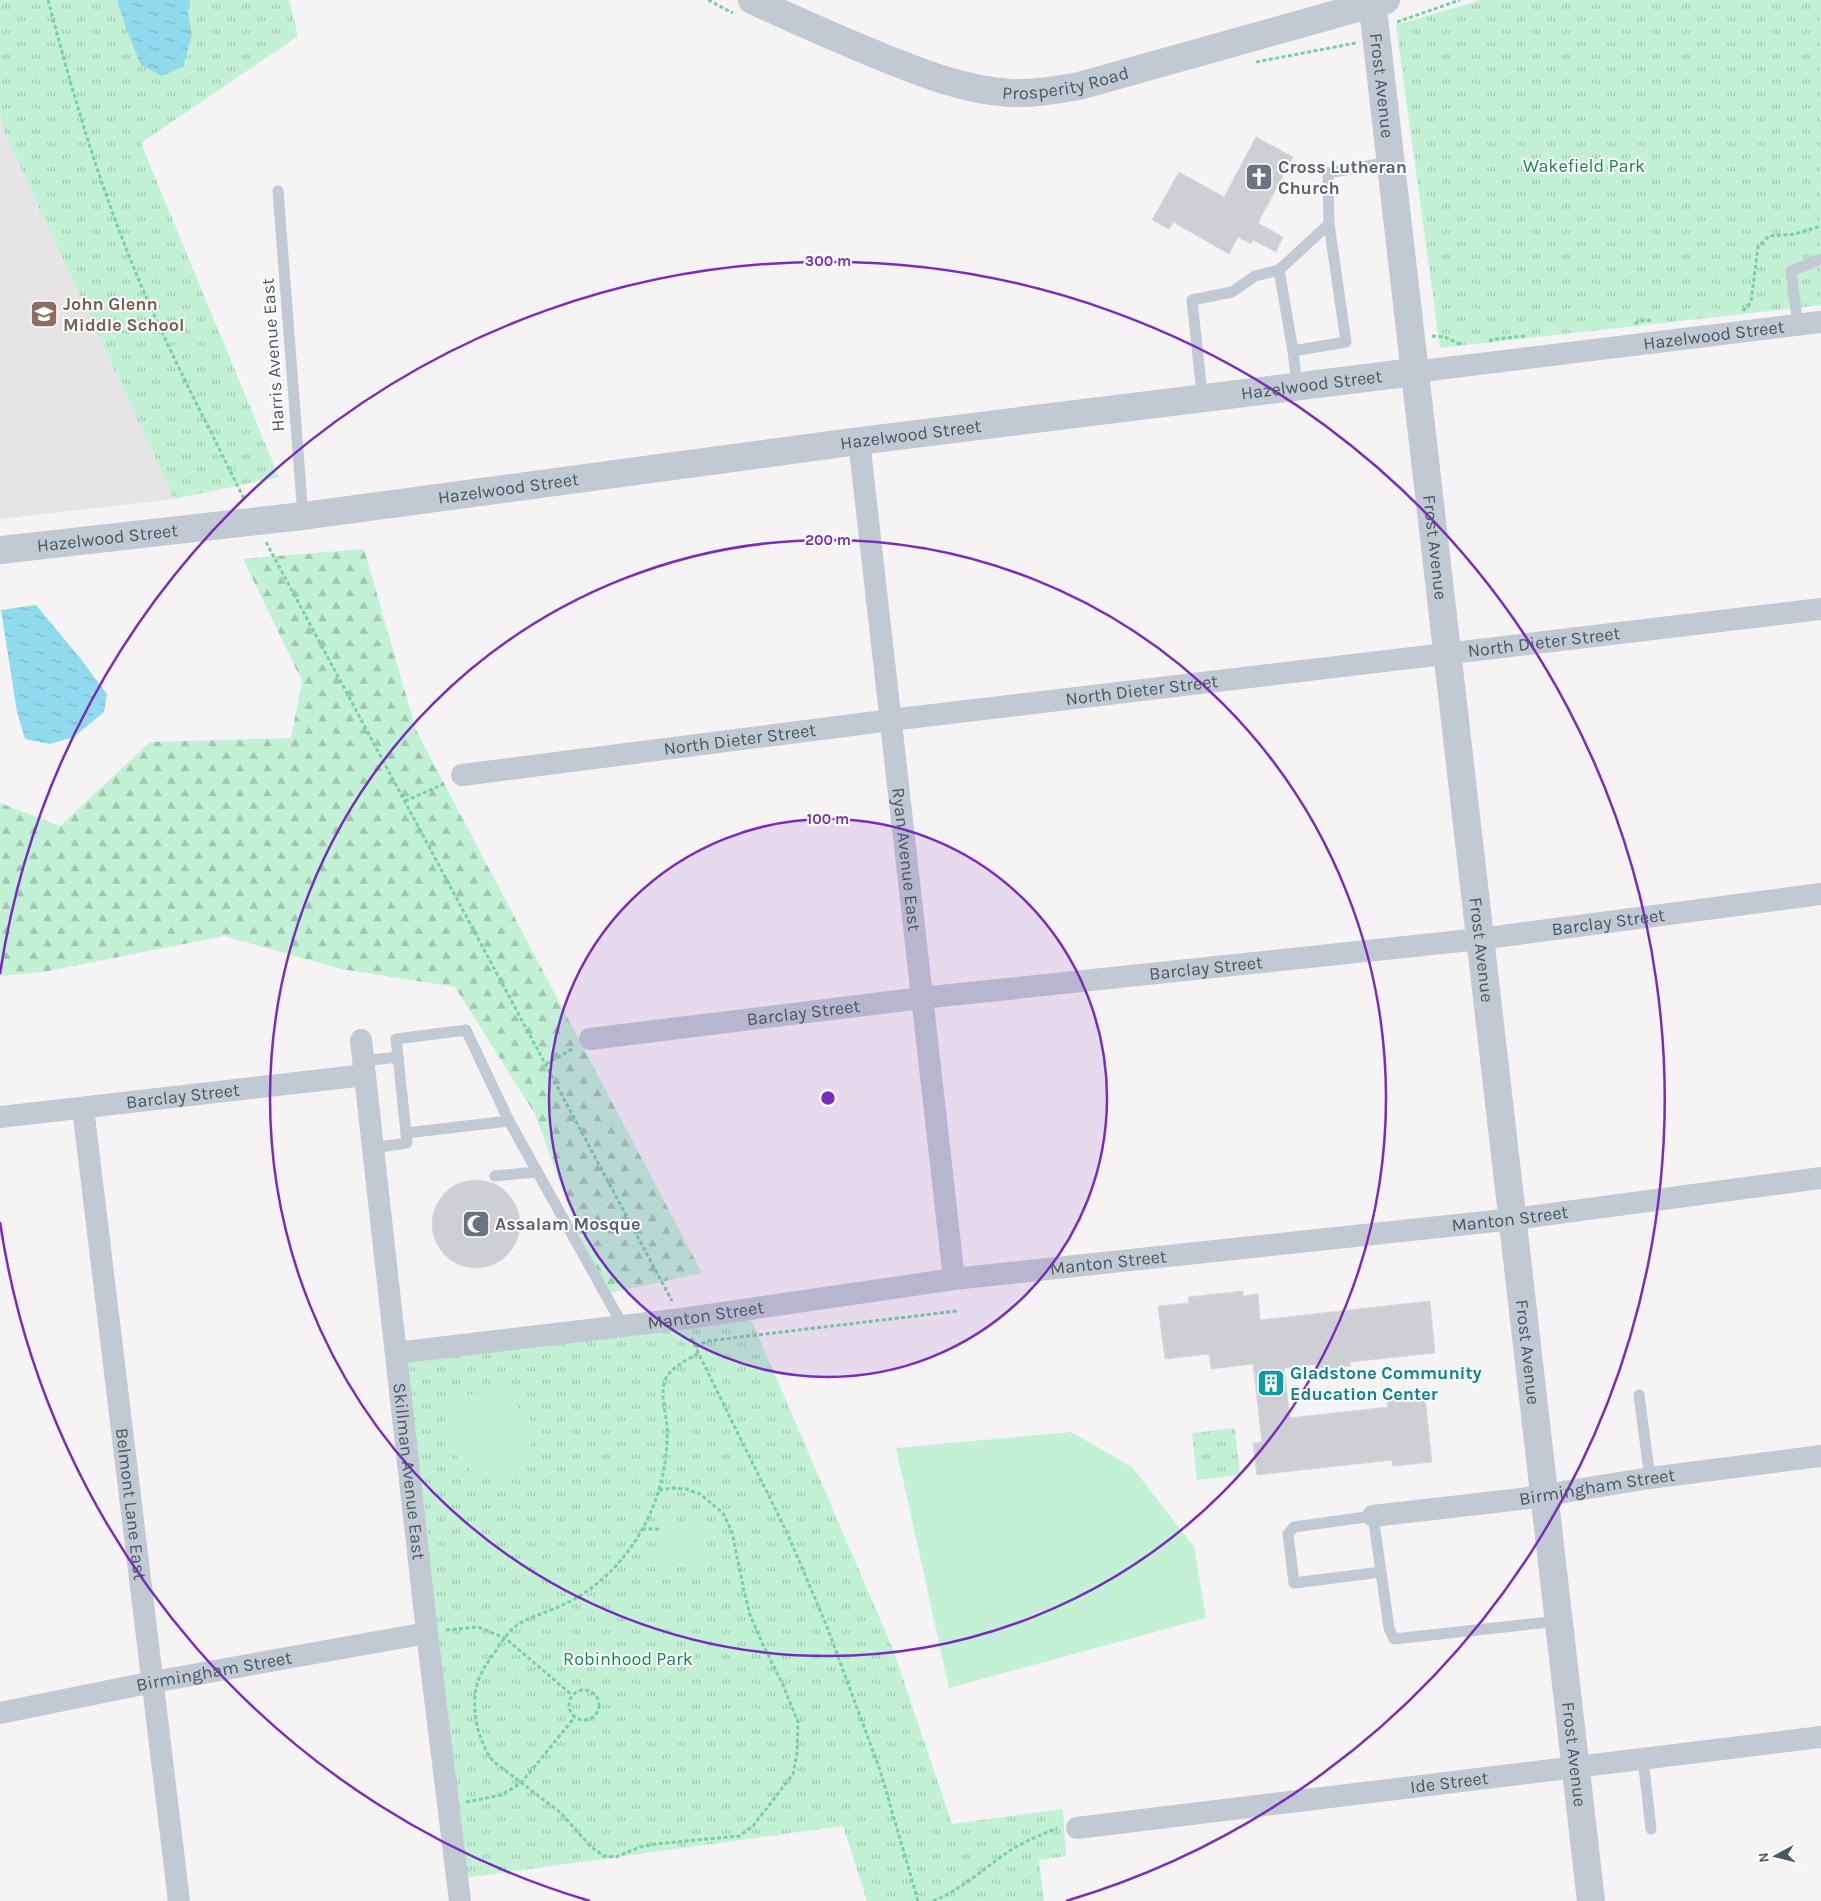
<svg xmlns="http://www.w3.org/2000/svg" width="1821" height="1901" viewBox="0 0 1821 1901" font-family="Karla,sans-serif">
	<defs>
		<pattern id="grass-tufts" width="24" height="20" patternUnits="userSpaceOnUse" patternTransform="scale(1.25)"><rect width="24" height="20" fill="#c3f1d5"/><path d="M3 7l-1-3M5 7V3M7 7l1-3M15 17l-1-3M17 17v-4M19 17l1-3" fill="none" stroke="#a0c6b0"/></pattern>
		<pattern id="forest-firs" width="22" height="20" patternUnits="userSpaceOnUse" patternTransform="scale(1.25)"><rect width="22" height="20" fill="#c3f1d5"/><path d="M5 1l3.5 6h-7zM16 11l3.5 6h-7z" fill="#a0c6b0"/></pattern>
		<pattern id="water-ripples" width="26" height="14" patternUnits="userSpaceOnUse" patternTransform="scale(1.25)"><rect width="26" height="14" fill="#90daee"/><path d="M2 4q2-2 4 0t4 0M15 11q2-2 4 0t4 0" fill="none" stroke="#78b4c4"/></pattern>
	</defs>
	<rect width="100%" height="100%" fill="#f5f3f3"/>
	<path fill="#e6e4e5" d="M0,110L3,130L174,499L0,519Z"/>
	<g fill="url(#grass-tufts)">
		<path d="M0,0H289L298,36L141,143L279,477L174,499L3,130L0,110Z"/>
		<path d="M1481,0H1821V305L1440,348L1396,25Z"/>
		<path d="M747,1310L893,1649L952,1824L1063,1809L1066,1856L1039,1860L1044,1901H867L843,1826L457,1879L396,1353Z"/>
		<path d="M1235,1428L1240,1475L1197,1480L1192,1433Z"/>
	</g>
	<path fill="url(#forest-firs)" d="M364,549L416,730L702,1273L601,1295L535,1114L455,987L341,969L224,936L43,972L0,976V803L60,826L150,742L291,738L302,681L243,559Z"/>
	<g fill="#c3f1d5">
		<path d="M501,1387L538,1430L517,1471L478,1478L452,1451L442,1402Z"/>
		<path d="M1071,1432L1132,1467L1194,1547L1206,1618L949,1688L896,1448Z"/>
		<path d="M699,1521L703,1564L664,1569L659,1526Z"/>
	</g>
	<g fill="url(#water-ripples)">
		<path d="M117,0H190L188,13L192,35L183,67L162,76L141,65L126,28Z"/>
		<path d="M36,605L80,658L107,694L104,712L74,737L50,744L25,739L17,712L1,610Z"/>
	</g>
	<g fill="#cdcfd5" stroke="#d7d9de">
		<path d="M1256,137L1293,157L1258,223L1283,237L1276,252L1253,240L1251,244L1238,237L1229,254L1173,222L1169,229L1152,220L1179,172L1224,197Z"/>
		<circle cx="476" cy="1224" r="44"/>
		<path d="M1243,1291V1296L1258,1294L1260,1320L1430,1301L1435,1353L1350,1362L1351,1366L1319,1370L1318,1364L1284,1368L1290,1418L1388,1407L1387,1400L1425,1396L1432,1462L1393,1466L1392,1460L1257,1475L1253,1443L1262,1442L1253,1364L1211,1369L1209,1354L1165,1359L1158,1306L1189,1303L1188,1297Z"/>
	</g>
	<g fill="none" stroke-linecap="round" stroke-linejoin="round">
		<g stroke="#7ad0a6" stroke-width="3" stroke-dasharray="4 2.5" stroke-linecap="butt">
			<path d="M48,0C72,91 98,181 134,268C166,347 207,423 245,501"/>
			<path d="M708,0L733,13"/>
			<path d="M1397,22L1460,0"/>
			<path d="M1256,62L1356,43"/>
			<path d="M1743,311L1751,302L1758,247L1769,236L1795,234L1821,226"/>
			<path d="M1635,324L1639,321L1653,320"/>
			<path d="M1432,336L1445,337L1462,345"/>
			<path d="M1489,341L1494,339L1525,336"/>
			<path d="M266,542L672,1301"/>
			<path d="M405,801L446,783"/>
			<path d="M546,1064L574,1048"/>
			<path d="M691,1338L788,1535L826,1624L880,1770L918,1901"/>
			<path d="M696,1347L707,1341L957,1311"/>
			<path d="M659,1490L673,1488L686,1489L700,1494L723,1513L732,1532L744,1591L750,1615L763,1645L783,1685L798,1722L797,1753L793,1774L753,1826L739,1836L655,1844L640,1847L616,1857L604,1856L591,1847L561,1813L493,1761C477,1740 469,1704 479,1678C484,1667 490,1659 497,1649C502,1641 508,1632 516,1626C528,1617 545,1613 558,1607C582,1597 604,1580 621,1560C652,1524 669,1474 667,1427C666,1413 659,1391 666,1378C673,1366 687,1360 699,1353"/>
			<path d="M642,1529H660"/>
			<path d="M446,1630L478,1627L505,1638L572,1695"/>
			<circle cx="584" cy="1705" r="15"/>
			<path d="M466,1802L501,1795L521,1783L575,1717"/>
			<path d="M933,1901C961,1890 983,1869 1008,1852C1023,1842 1040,1835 1057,1828"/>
		</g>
		<g stroke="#c1cad2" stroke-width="11">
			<path d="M278,191L303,516"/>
			<path d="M1279,270L1293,351"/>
			<path d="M1798,325L1791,271L1821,259"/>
			<path d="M1297,386L1293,351L1346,342L1329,224"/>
			<path d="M1206,398L1201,385L1192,300L1232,292L1255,276L1279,270L1329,224L1328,173L1390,162"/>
			<path d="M398,1057L396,1039L466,1030L509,1121L406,1133"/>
			<path d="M363,1061L398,1057L407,1143L373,1148"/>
			<path d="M509,1121L623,1326"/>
			<path d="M495,1176L537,1172"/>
			<path d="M1639,1395L1650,1478"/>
			<path d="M1381,1572L1294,1583L1288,1534L1294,1527L1373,1516L1389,1628L1394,1639L1559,1621"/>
			<path d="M1643,1759L1651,1829"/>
		</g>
		<g stroke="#c1cad2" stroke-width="22">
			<path id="s1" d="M1414,372L1821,322"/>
			<path id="s2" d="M859,441L954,1279"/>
			<path id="s3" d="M462,775L891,720L1821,609"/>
			<path id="s4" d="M590,1039L922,998L1480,939L1821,894"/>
			<path id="s5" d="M361,1040L427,1633L460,1901"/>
			<path id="s6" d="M83,1108L179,1901"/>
			<path id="s7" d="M0,1117L365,1075"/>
			<path id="s8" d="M396,1353L682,1319L954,1279L1513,1219L1821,1178"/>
			<path id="s9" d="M1373,1516L1521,1499L1650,1478L1821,1456"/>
			<path id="s10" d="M0,1713L153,1682L427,1633"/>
			<path id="s11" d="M1077,1828L1821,1737"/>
		</g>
		<g stroke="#c1cad2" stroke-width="28">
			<path id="s12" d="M752,0C795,20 838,39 882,57C924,74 965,90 1010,93C1033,94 1056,90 1079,86L1386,0"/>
			<path id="s13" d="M1372,0L1591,1901"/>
			<path id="s14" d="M0,550L303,516L859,441L1414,372"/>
		</g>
	</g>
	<circle cx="828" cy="1098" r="279" fill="#7b2cbf" fill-opacity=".12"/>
	<g fill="none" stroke="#7b2cbf" stroke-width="2.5">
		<circle cx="828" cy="1098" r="279"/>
		<circle cx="828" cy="1098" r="558"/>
		<path d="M590 1901A837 837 0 0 1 0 1222M0 974A837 837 0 1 1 1066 1901"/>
	</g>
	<defs>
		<g id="church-square" transform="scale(1.4375)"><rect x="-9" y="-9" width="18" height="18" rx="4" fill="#6b7280" stroke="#fff"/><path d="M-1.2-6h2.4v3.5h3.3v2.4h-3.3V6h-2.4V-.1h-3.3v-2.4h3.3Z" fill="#fff"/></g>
		<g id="school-square" transform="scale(1.4375)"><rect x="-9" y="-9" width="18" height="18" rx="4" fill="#8d6e63" stroke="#fff"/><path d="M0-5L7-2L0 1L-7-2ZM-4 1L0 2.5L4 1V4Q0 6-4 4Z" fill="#fff"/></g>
		<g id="mosque-square" transform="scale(1.4375)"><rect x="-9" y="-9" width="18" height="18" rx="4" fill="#6b7280" stroke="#fff"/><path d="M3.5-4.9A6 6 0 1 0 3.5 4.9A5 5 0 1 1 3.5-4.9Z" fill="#fff"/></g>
		<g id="building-square" transform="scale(1.4375)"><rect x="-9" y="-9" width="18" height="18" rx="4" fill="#0f9aa8" stroke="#fff"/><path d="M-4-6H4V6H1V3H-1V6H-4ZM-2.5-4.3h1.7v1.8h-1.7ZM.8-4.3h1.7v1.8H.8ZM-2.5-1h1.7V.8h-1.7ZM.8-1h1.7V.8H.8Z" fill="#fff"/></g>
	</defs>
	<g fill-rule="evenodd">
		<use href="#church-square" x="1259" y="177"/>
		<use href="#school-square" x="44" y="314"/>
		<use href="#mosque-square" x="476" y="1224"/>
		<use href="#building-square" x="1271" y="1383"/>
	</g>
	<g text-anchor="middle" stroke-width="4" stroke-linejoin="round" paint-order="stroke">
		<g font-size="18" fill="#4a5661" stroke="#fff">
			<text dy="6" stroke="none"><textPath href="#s12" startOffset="332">Prosperity Road</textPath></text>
			<text dy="6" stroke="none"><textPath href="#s13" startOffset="86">Frost Avenue</textPath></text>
			<text dy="6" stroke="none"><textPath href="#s1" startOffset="302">Hazelwood Street</textPath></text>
			<text transform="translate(273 355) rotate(-94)" y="6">Harris Avenue East</text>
			<text dy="6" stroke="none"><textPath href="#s14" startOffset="1322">Hazelwood Street</textPath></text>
			<text dy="6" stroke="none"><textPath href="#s14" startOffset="918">Hazelwood Street</textPath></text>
			<text dy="6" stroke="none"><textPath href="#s14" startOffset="512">Hazelwood Street</textPath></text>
			<text dy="6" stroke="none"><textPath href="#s14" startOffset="108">Hazelwood Street</textPath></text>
			<text dy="6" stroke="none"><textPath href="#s13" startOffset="551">Frost Avenue</textPath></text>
			<text dy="6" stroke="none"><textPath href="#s3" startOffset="1090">North Dieter Street</textPath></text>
			<text dy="6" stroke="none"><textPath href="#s3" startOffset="685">North Dieter Street</textPath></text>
			<text dy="6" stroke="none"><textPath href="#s3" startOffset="280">North Dieter Street</textPath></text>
			<text dy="6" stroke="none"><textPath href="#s2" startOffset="421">Ryan Avenue East</textPath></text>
			<text dy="6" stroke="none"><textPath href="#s4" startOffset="1025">Barclay Street</textPath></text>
			<text dy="6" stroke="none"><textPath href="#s13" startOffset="956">Frost Avenue</textPath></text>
			<text dy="6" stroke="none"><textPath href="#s4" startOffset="620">Barclay Street</textPath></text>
			<text dy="6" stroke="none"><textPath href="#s4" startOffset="215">Barclay Street</textPath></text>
			<text dy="6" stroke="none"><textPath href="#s7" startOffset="184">Barclay Street</textPath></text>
			<text dy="6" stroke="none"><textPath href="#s8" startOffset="1122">Manton Street</textPath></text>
			<text dy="6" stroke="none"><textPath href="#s8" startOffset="718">Manton Street</textPath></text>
			<text dy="6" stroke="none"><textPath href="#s8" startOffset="312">Manton Street</textPath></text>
			<text dy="6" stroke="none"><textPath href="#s13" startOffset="1361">Frost Avenue</textPath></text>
			<text dy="6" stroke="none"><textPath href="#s5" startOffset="434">Skillman Avenue East</textPath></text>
			<text dy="6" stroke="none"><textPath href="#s9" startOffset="226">Birmingham Street</textPath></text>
			<text dy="6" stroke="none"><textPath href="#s6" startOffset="399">Belmont Lane East</textPath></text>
			<text dy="6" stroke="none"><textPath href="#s10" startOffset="218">Birmingham Street</textPath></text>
			<text dy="6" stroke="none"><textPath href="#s13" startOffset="1766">Frost Avenue</textPath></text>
			<text dy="6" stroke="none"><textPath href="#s11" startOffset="375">Ide Street</textPath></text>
		</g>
		<g font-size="18" fill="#17864f" stroke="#fff">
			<text x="1584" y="172">Wakefield Park</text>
			<text x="628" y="1665">Robinhood Park</text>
		</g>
		<g font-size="18" font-weight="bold" fill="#5b616d" stroke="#fff" text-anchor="start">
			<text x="1278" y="173">Cross Lutheran<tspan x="1278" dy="21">Church</tspan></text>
			<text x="495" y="1230">Assalam Mosque</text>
		</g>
		<g font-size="18" font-weight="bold" fill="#785e54" stroke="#fff" text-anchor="start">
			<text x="63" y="310">John Glenn<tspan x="63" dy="21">Middle School</tspan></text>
		</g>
		<g font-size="18" font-weight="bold" fill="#0d838f" stroke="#fff" text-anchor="start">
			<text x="1290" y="1379">Gladstone Community<tspan x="1290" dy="21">Education Center</tspan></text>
		</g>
	</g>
	<circle cx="828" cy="1098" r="8" fill="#7b2cbf" stroke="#fff" stroke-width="2.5"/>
	<g font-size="15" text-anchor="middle" font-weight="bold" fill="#7b2cbf" stroke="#fff" stroke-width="4" stroke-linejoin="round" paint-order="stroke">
		<text x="828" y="266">300 m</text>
		<text x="828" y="545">200 m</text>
		<text x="828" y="824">100 m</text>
	</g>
	<g transform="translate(1776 1856) rotate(263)" stroke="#ffffff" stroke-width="4" paint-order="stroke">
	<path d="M0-4L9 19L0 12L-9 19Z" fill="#4a5661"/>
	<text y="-8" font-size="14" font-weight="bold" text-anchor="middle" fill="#4a5661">N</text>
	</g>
</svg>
